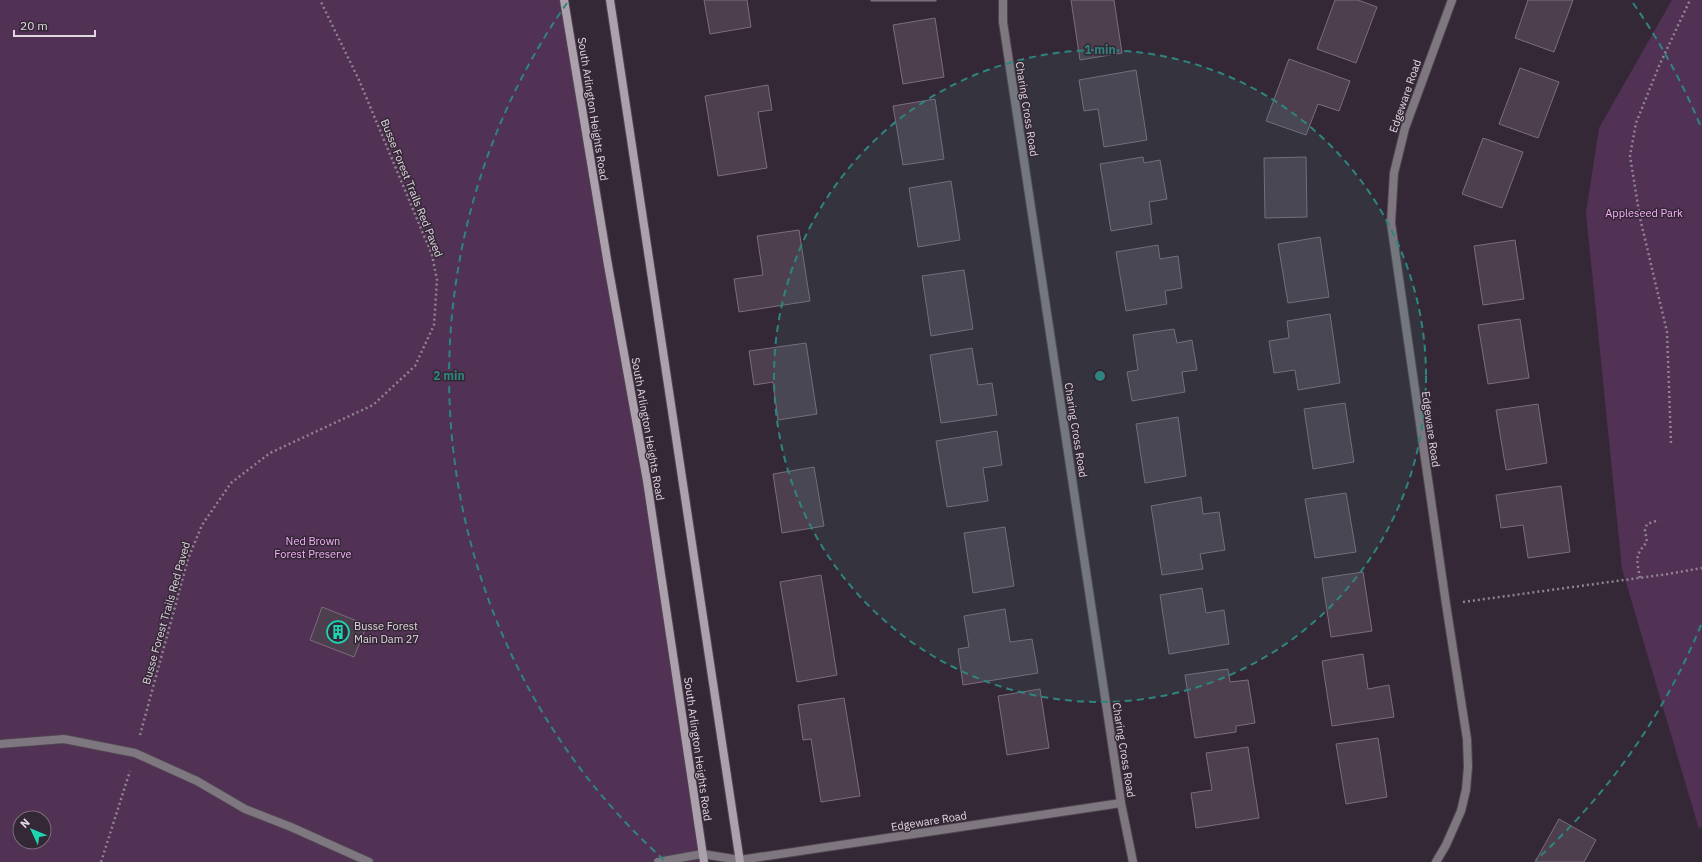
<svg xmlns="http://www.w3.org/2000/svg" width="1702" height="862" viewBox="0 0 1702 862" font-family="'IBM Plex Sans',sans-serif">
	<rect width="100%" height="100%" fill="#352836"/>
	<g fill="#513154" fill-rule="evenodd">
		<path d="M0,0H564L642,453L705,862H0ZM20,818H44V842H20Z"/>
		<path d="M1672,0H1702V826L1699,829L1622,569L1586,213L1599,128Z"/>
	</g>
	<g fill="#4e3f4f" stroke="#7c6c7d">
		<path d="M704,0H747L751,27L710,34Z"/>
		<rect x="871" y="0" width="65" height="1"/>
		<path d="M1071,0H1114L1122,53L1080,60Z"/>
		<path d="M1335,0H1358L1377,7L1356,63L1317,49Z"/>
		<path d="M1528,0H1573L1554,52L1515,38Z"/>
		<path d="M935,18L944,77L903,84L893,25Z"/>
		<path d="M1289,59L1350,81L1339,111L1318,104L1306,135L1266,121Z"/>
		<path d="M1520,68L1559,82L1538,138L1499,124Z"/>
		<path d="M1136,70L1147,140L1104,147L1098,109L1084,111L1079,80Z"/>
		<path d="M768,85L772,110L758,112L767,168L718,176L705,96Z"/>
		<path d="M935,99L944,159L903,165L893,106Z"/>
		<path d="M1483,138L1523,152L1502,208L1462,194Z"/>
		<path d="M1143,157L1144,163L1160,160L1167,199L1149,202L1152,224L1111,231L1100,164Z"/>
		<path d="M1306,157L1307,217L1265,218L1264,158Z"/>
		<path d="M951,181L960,240L918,247L909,188Z"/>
		<path d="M799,230L810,301L739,312L734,279L763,275L757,236Z"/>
		<path d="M1320,237L1329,297L1288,303L1278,244Z"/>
		<path d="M1515,240L1524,299L1483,305L1474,246Z"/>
		<path d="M1158,245L1160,259L1178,256L1182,288L1165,291L1167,304L1126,311L1116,252Z"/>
		<path d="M964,270L973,329L931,336L922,276Z"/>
		<path d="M1330,314L1340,383L1298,390L1295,370L1274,373L1269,341L1289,338L1287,321Z"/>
		<path d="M1520,319L1529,378L1488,384L1478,325Z"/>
		<path d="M1174,329L1177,343L1192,340L1197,370L1182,372L1185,392L1132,401L1127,372L1138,370L1133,335Z"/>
		<path d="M806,343L817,414L778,420L773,382L754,385L749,351Z"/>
		<path d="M972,348L978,385L992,383L997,415L941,423L930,355Z"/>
		<path d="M1345,403L1354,462L1313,469L1304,409Z"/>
		<path d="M1538,404L1547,463L1506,470L1496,410Z"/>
		<path d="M1178,417L1186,476L1145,483L1136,424Z"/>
		<path d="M997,431L1002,465L983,468L988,501L947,507L936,441Z"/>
		<path d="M814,467L824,526L782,533L773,474Z"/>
		<path d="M1561,486L1570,552L1528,558L1523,525L1501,528L1496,495Z"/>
		<path d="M1346,493L1356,552L1315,558L1305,499Z"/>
		<path d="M1201,497L1203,514L1219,512L1225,550L1200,554L1203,569L1162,575L1151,506Z"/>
		<path d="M1005,527L1014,586L973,593L964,533Z"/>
		<path d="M1363,572L1372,631L1331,637L1322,578Z"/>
		<path d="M821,575L837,675L797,682L780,582Z"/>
		<path d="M1202,588L1206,613L1224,610L1229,644L1169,654L1160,595Z"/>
		<path d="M322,607L367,625L354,657L310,640Z"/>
		<path d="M1005,609L1010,642L1032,639L1038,673L963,685L958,649L969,647L964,616Z"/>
		<path d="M1363,654L1368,689L1389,685L1394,717L1332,726L1322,661Z"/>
		<path d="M1228,669L1230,682L1248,680L1255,723L1236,726V732L1195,738L1185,675Z"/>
		<path d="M1040,689L1049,748L1007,755L998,696Z"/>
		<path d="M844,698L860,796L821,802L811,739L803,740L798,705Z"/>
		<path d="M1378,738L1387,797L1346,804L1336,744Z"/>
		<path d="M1248,747L1259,818L1196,828L1191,793L1212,790L1206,753Z"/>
		<path d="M1559,819L1596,840L1584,862H1535Z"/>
	</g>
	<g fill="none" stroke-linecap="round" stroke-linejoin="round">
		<g stroke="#504451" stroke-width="10">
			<g id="service">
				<path d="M0,744L64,739L135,753L197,781L245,809L291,827L369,862"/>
				<path d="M658,862L702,854L740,860"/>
			</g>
		</g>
		<g stroke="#504451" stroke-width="10">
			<g id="minor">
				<path d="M1003,0V22L1121,803L1133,862"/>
				<path d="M740,860L1121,803"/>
				<path d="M1436,862L1446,845L1461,811L1466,790L1468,767L1467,739L1446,604L1391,223L1394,173L1405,128L1452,0"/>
			</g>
		</g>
		<g stroke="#504451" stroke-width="10">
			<g id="secondary">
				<path d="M564,0L608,265L647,481L704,862"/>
				<path d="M610,0L740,862"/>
			</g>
		</g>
		<g stroke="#8f8490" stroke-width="2.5" stroke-dasharray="2 3" stroke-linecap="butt">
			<path d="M1671,443L1667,332L1640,218L1630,156L1636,123L1659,66L1690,0"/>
			<path d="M1640,578C1637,560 1634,556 1647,542L1645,530L1647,524L1659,520"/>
			<path d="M1463,602L1668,574L1702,568"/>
			<path d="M140,735L188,559L202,525L231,483L270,453L373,405L415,366L434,325L437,280L432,255L359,80L320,0"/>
			<path d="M101,862L130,771"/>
		</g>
		<use href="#service" stroke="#7e777f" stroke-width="8"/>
		<use href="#minor" stroke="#7e777f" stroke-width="8"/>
		<use href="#secondary" stroke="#aca0ad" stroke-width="8"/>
	</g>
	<circle cx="1100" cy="376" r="326" fill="#2e857f" fill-opacity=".12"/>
	<g fill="none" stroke="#2e857f" stroke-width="2" stroke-dasharray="7 5">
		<circle cx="1100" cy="376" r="326"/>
		<path d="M1701 625A651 651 0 0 1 1536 860M664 860A651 651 0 0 1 567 3M1633 3A651 651 0 0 1 1701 127"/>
	</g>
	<defs>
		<g id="building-ring" transform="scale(1.15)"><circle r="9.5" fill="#352836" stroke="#1dd5b1" stroke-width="1.5"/><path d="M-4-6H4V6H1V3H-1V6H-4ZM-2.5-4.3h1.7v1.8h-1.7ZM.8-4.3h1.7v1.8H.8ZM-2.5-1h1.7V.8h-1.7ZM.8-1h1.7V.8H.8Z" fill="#1dd5b1"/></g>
	</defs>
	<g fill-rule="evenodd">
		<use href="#building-ring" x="338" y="632"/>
	</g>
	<g text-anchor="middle" stroke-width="3" stroke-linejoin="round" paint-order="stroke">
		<g font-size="11" fill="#e0d7e1" stroke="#352836">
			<text transform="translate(1405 96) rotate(-71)" y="4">Edgeware Road</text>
			<text transform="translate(593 109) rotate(81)" y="4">South Arlington Heights Road</text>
			<text transform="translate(1027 109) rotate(81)" y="4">Charing Cross Road</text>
			<text transform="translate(412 188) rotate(68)" y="4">Busse Forest Trails Red Paved</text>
			<text transform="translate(648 429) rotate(80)" y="4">South Arlington Heights Road</text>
			<text transform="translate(1431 429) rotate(82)" y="4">Edgeware Road</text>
			<text transform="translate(1076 430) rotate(81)" y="4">Charing Cross Road</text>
			<text transform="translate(166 613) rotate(-74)" y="4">Busse Forest Trails Red Paved</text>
			<text transform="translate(698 749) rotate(82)" y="4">South Arlington Heights Road</text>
			<text transform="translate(1124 750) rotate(81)" y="4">Charing Cross Road</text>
			<text transform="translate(929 821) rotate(-9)" y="4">Edgeware Road</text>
		</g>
		<g font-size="11" fill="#f7b0fd" stroke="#352836">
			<text x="1644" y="217">Appleseed Park</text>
			<text x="313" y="545">Ned Brown<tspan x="313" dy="13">Forest Preserve</tspan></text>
		</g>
		<g font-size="11" fill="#e0d7e1" stroke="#352836" text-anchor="start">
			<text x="354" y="630">Busse Forest<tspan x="354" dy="13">Main Dam 27</tspan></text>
		</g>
	</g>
	<circle cx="1100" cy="376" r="6" fill="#2e857f" stroke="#352836" stroke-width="2"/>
	<g font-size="12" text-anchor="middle" font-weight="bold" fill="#2e857f" stroke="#352836" stroke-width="3" stroke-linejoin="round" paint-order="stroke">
		<text x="1100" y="54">1 min</text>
		<text x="449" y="380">2 min</text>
	</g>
	<g transform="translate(32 830) rotate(314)"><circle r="19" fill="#352836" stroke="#796e7a"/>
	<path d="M0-3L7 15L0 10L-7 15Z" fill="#1dd5b1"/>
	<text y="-6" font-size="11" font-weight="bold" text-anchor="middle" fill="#e0d7e1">N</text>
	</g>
	<path d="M14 30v6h81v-6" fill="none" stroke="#e0d7e1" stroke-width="2"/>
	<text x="20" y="30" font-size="12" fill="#e0d7e1" stroke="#352836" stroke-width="3" paint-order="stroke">20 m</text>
</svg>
